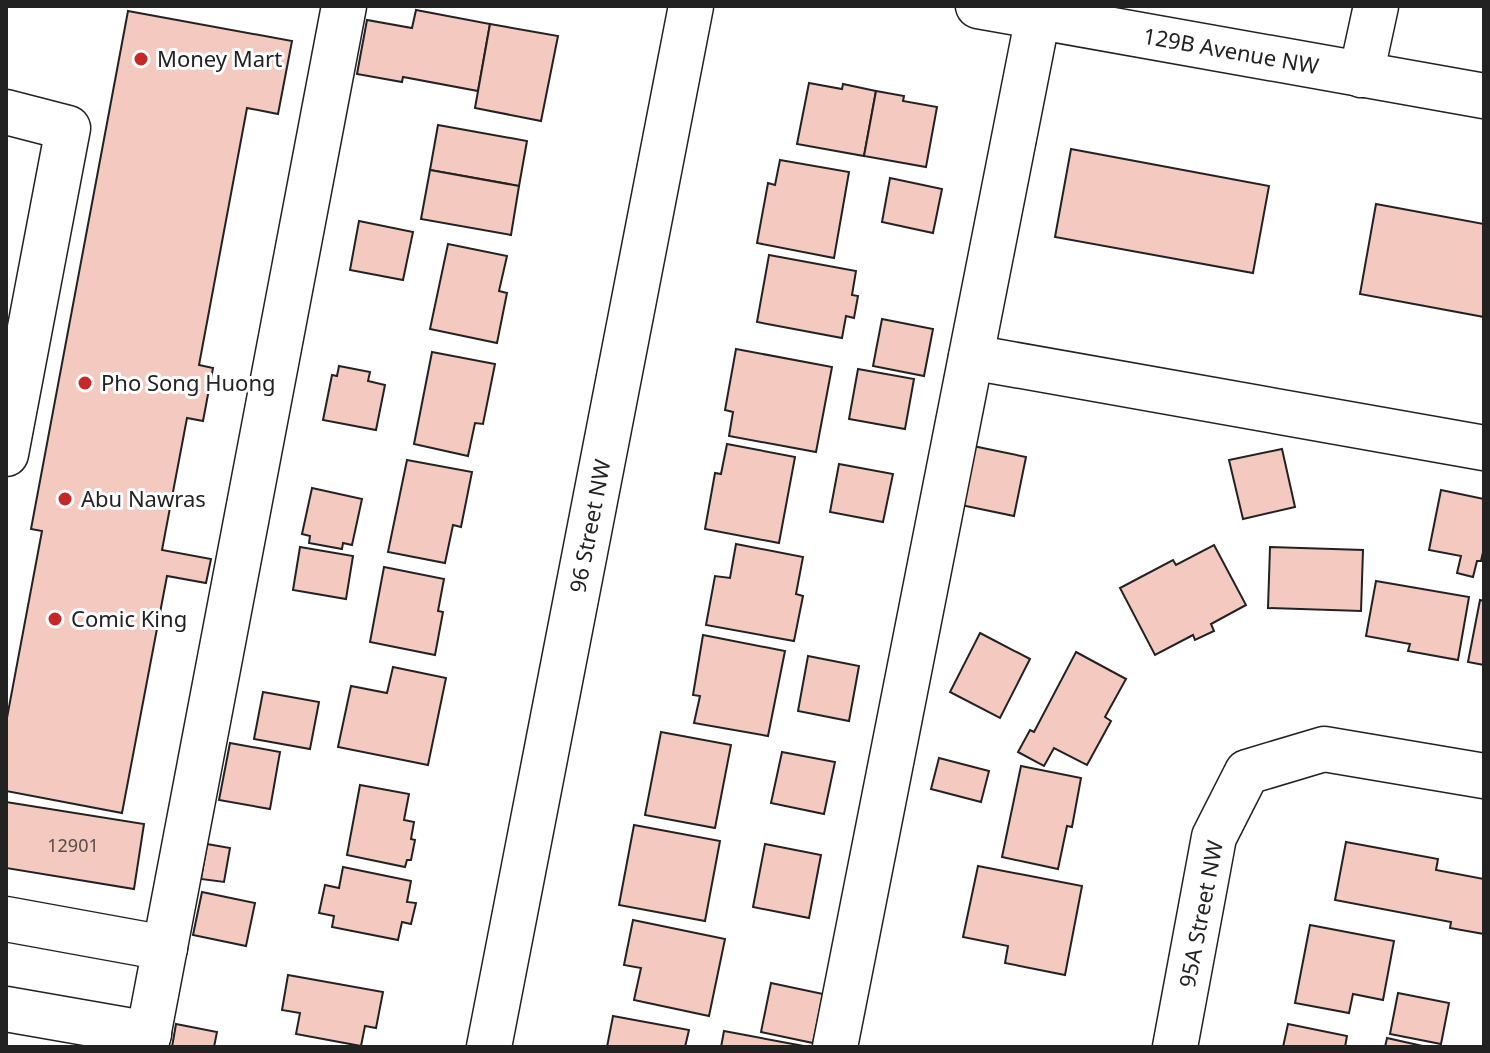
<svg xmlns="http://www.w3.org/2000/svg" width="1490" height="1053" viewBox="0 0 1490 1053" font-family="'Noto Sans',sans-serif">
	<rect width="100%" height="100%" fill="#fff"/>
	<g fill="#f3c9c0" stroke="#222" stroke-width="2">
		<path d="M416,10L490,24L478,91L403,77L402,82L357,74L367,20L412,28Z"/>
		<path d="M128,11L292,41L278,114L247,108L199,365L213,368L203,421L187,418L162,550L211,559L206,583L167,576L122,813L6,791V723L42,531L31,529Z"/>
		<path d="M490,24L558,36L541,121L475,108Z"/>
		<path d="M809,83L842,89L843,84L876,91L864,156L797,144Z"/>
		<path d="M876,91L904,96L903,101L937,107L926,167L864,156Z"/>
		<path d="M438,125L527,141L519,186L430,170Z"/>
		<path d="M1071,149L1269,186L1253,273L1055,237Z"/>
		<path d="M780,160L849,172L834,258L757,243L768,183L775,185Z"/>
		<path d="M430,170L519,186L511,235L421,219Z"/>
		<path d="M890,178L942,189L933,233L882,222Z"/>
		<path d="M1376,204L1484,224V317L1360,294Z"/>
		<path d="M359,221L413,232L403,280L350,270Z"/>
		<path d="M448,244L507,256L499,291L507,293L497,343L430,329Z"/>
		<path d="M769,255L856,271L852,295L858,296L854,318L846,316L842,338L757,322Z"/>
		<path d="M882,319L933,329L924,376L873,366Z"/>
		<path d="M736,349L832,367L816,452L729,436L733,412L725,410Z"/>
		<path d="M432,352L495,364L483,424L475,423L468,456L414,444Z"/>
		<path d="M339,366L370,372L368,381L385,385L376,430L323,420L332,375L337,376Z"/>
		<path d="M858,369L914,379L905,429L849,419Z"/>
		<path d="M727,444L795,457L779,543L705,529L715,473L721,474Z"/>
		<path d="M973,446L1026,457L1014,516L961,505Z"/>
		<path d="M1282,449L1295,507L1243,519L1229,460Z"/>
		<path d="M407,460L472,472L461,527L453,525L445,563L388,552Z"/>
		<path d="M839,464L893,474L883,522L830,512Z"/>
		<path d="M312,488L362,499L352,545L343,543L342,549L309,543L310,536L302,534Z"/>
		<path d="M1441,490L1484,499V548L1481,561H1477L1473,577L1457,573L1461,556L1429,550Z"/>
		<path d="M736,544L803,557L796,594L803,596L794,641L706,625L715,576L730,578Z"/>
		<path d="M1214,545L1246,605L1211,624L1214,631L1195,640L1193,635L1155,655L1120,588L1173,560L1176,565Z"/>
		<path d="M300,547L353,556L346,599L293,590Z"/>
		<path d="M1270,547L1363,550L1361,611L1268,608Z"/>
		<path d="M384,567L444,579L438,611L443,612L435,655L370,642Z"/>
		<path d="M1376,581L1469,597L1458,660L1408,651L1410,644L1366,636Z"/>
		<path d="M1480,600L1484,601V665L1468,662Z"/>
		<path d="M980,633L1030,659L1000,718L950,692Z"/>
		<path d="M703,635L785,651L768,736L694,723L700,696L693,695Z"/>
		<path d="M1076,652L1126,679L1105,717L1111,721L1087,765L1054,748L1044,766L1018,752L1030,730L1034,732Z"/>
		<path d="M808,656L859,666L849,721L798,711Z"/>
		<path d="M393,667L446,678L428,765L338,747L351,686L387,693Z"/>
		<path d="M263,692L319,702L310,749L254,739Z"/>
		<path d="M661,732L731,745L715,828L645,815Z"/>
		<path d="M230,743L280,752L270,809L219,800Z"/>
		<path d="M782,752L835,762L824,814L771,803Z"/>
		<path d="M939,758L989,771L981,802L931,789Z"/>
		<path d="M1021,766L1081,778L1072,827L1067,826L1058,869L1002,857Z"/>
		<path d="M360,785L409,794L404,820L414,822L411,839L415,840L411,860H407L405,867L347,855Z"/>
		<path d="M6,802L144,824L134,889L6,868Z"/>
		<path d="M634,825L720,841L705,921L619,905Z"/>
		<path d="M1346,842L1438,859L1436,870L1484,879V934L1450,928L1451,922L1335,900Z"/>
		<path d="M207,844L230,848L224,882L201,879Z"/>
		<path d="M765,844L821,855L809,918L753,907Z"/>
		<path d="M978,866L1082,886L1065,975L1005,963L1008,946L963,937Z"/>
		<path d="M343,867L411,881L407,902L416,903L411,924L402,922L398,940L332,927L334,916L319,913L325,885L339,888Z"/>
		<path d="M202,892L255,903L246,946L193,935Z"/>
		<path d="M633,920L725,939L709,1016L634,1000L641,968L624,965Z"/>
		<path d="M1310,925L1394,941L1383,1000L1353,994L1349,1013L1295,1003Z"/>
		<path d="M288,975L383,992L376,1028L365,1026L361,1046L296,1034L300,1013L282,1010Z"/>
		<path d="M771,983L823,994L813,1043L761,1032Z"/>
		<path d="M1398,993L1449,1003L1441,1044L1390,1034Z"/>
		<path d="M613,1016L689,1030L685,1047H607Z"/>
		<path d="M176,1024L217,1032L214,1047H172Z"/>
		<path d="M1288,1024L1347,1036L1345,1047H1283Z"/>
		<path d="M724,1031L809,1047H721Z"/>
		<path d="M1387,1038L1427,1047H1385Z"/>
	</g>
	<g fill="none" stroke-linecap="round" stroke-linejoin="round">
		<g stroke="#222" stroke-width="47">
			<g id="minor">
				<path d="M978,6L1484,96"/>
				<path d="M1361,75L1376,6"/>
				<path d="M6,112L68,128L6,454"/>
				<path d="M971,357L1484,448"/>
				<path d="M6,919L165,948"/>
				<path d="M6,1009L149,1034"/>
				<path d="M146,1047L344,6"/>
				<path d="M489,1047L691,6"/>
				<path d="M835,1047L1040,6"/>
				<path d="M1175,1047L1214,837L1247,772L1324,749L1484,776"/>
			</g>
		</g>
		<use href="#minor" stroke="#fff" stroke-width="44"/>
	</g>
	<g fill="#c62828" stroke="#fff" stroke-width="3">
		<circle cx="141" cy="59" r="8"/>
		<circle cx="85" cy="383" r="8"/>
		<circle cx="65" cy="499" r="8"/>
		<circle cx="55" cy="619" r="8"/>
	</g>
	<g text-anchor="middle" stroke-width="6" stroke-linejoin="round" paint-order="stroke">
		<g font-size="18" fill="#564c4a">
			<text x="73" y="852">12901</text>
		</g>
		<g font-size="22" fill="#222" stroke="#fff">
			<text transform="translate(1231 51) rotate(10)" y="8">129B Avenue NW</text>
			<text transform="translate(590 526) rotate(-79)" y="8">96 Street NW</text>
			<text transform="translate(1201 914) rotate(-79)" y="8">95A Street NW</text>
		</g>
		<g font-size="22" fill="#222" stroke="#fff" text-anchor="start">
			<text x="157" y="67">Money Mart</text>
			<text x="101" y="391">Pho Song Huong</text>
			<text x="81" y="507">Abu Nawras</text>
			<text x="71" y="627">Comic King</text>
		</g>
	</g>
	<rect width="1490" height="1053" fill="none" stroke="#222222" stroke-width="16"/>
</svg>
